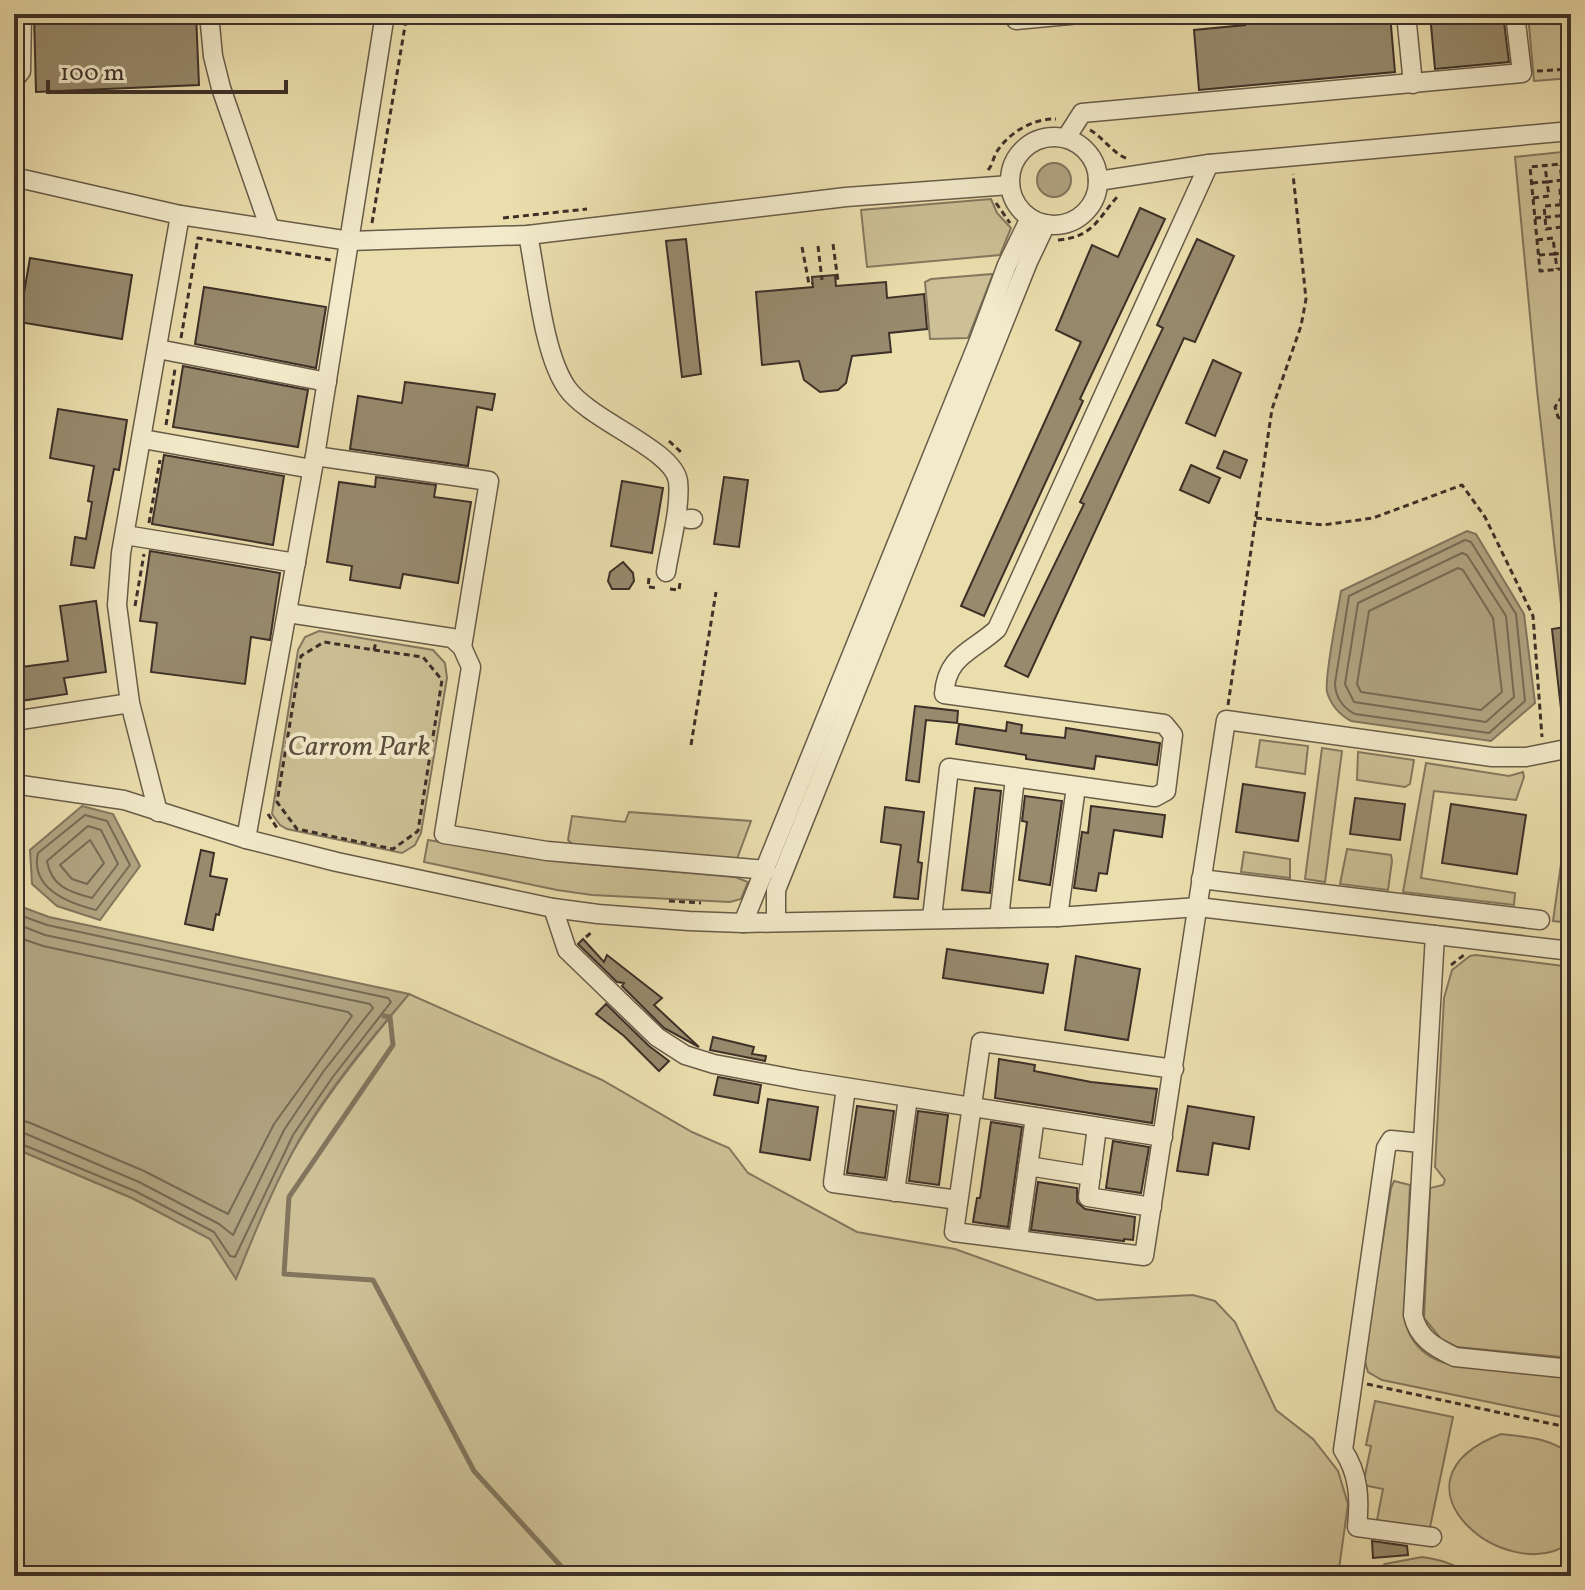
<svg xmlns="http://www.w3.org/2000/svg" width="1585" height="1590" viewBox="0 0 1585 1590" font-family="Vollkorn,serif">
	<rect width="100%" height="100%" fill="#ebdead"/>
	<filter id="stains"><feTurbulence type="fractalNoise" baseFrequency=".0025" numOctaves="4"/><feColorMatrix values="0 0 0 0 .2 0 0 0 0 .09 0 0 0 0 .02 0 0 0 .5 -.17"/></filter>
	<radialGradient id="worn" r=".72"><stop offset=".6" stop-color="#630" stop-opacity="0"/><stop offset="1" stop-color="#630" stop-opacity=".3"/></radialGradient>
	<g fill="#cdc096" stroke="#84785f" stroke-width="2">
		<path d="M1528,14H1571V78L1534,81Z"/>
		<path d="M1571,151V621L1563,622L1537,390L1515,157Z"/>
		<path d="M991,199L997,213L1011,228L1000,255L867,267L861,210Z"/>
		<path d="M993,274L968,338L930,339L925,282L931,279Z"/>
		<path d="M319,631L433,650L445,663L447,678L421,833L415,845L402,853L287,829L280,825L272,814L298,650L305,637Z"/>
		<path d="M1260,740L1308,746L1305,774L1256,767Z"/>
		<path d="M1322,748L1342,751L1325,882L1305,879Z"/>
		<path d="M1358,752L1414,760L1410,784L1405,787L1357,780Z"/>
		<path d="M1426,763L1509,776L1523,772L1524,777L1516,800L1434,791L1421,878L1515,893L1514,905L1403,892Z"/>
		<path d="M1571,777V923L1553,921L1565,835L1569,778Z"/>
		<path d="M629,812L751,821L737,859L573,845L568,840L572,816L625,822Z"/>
		<path d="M428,840L564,862L735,877L748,882L741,899L730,902L592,895L557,890L424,862Z"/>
		<path d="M1347,849L1391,855L1392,861L1388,890L1340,884Z"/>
		<path d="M1244,852L1290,859V878L1241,872Z"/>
		<path d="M1476,955L1571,967V1358L1457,1347L1441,1339L1424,1318L1430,1188L1443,1185L1445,1180L1435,1167L1444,998L1452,970L1470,956Z"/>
		<path d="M409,994L602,1080L692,1132L729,1148L748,1173L857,1232L955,1249L1097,1300L1193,1295L1215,1301L1235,1322L1276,1410L1313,1439L1338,1471L1348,1504L1338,1576H14V1148L132,1198L211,1239L236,1278C255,1231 274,1182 301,1138C332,1087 371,1040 409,994Z"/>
		<path d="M1394,1181L1410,1185L1404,1315C1407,1339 1422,1356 1445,1363L1571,1378V1419L1382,1380L1368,1372L1364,1358L1391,1188Z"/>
		<path d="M1375,1401L1453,1417L1429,1532L1377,1520L1383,1489L1363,1485L1371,1446L1366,1445Z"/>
		<path d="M1501,1434C1525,1437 1554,1438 1571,1456V1542C1509,1590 1376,1482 1501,1434Z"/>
		<path d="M1422,1557C1442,1560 1455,1564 1472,1576H1371L1385,1564Z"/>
	</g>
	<g fill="#b0a380" stroke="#82755d" stroke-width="2">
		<circle cx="1054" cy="180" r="17"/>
		<path d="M1467,531L1476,534L1524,614L1535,703L1491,741L1351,721C1340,715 1331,705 1327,692C1324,677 1338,611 1341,591Z"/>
		<path d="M82,806L113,814L140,866L100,920L57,906L32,884L30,850Z"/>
		<path d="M14,904L49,917L409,994C370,1040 329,1088 299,1140C274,1185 255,1232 236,1279L210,1239L132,1198L14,1148Z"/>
	</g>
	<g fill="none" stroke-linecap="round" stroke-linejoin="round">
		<g stroke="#766a54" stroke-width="2">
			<path d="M1465,540L1471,542L1516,614L1525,701L1489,733L1355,714C1343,708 1335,697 1335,683L1349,596Z"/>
			<path d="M1462,553L1467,555L1506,616L1514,697L1486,722L1354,702L1345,684L1358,603Z"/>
			<path d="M1458,568L1463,570L1493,618L1502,692L1481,710L1361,692L1357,684L1369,611Z"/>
			<path d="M85,815L107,821L130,865L96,910C68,903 30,888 38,853Z"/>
			<path d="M88,826L101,830L118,864L92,898C69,892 51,886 47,861Z"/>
			<path d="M90,840L104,863L87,884L72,879L60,865Z"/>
			<path d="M14,913L47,925L388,998L391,1002L332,1078L293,1135L235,1257L230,1256L214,1232L135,1191L14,1141"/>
			<path d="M14,923L45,935L370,1004L373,1008L323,1072L284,1130L233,1235L219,1224L139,1182L24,1133L14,1131"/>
			<path d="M14,936L43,946L348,1012L352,1016L274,1124L228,1214L144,1171L28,1122L14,1119"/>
		</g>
		<path stroke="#82755d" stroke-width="5" d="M384,1016L390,1017L393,1045L289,1197L284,1274L373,1280L474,1471L570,1576"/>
	</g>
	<g fill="#978a6d" stroke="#3c3028" stroke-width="2">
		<path d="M34,14H196L199,85L36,92Z"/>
		<path d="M1244,14H1390L1395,72L1199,90L1194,30L1245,25Z"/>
		<path d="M1430,14H1503L1509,62L1435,69Z"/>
		<path d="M1140,208L1165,219L1080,399L1083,401L984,616L961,606L1081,342L1056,330L1092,245L1118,257Z"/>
		<path d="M686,239L701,374L682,377L666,241Z"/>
		<path d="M1197,239L1234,256L1195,342L1184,338L1028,677L1005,666L1084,504L1080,502L1163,328L1157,325Z"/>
		<path d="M30,258L132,275L122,339L19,322Z"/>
		<path d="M835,275L836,286L886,282L887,298L924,294L927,329L889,333L891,352L852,356L846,383L838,390L820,392L804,380L799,361L762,365L756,292L813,287L812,277Z"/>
		<path d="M204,287L326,307L316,368L195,344Z"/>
		<path d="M1213,360L1241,373L1215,436L1186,423Z"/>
		<path d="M183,366L308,390L298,447L173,427Z"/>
		<path d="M405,382L495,394L492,410L477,407L468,466L350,449L358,396L402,403Z"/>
		<path d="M58,409L127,420L119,470L114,469L94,568L71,565L75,537L86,539L92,502L88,501L94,466L50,458Z"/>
		<path d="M1224,451L1247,460L1240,478L1217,468Z"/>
		<path d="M164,455L284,476L273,545L152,524Z"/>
		<path d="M1191,465L1220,478L1209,503L1180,490Z"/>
		<path d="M376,477L436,485L434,497L471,502L458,583L403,574L400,588L350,580L352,566L327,562L339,482L375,487Z"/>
		<path d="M724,477L748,480L739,547L714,544Z"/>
		<path d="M622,481L663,488L652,553L611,546Z"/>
		<path d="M150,551L280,573L270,640L251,637L245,684L151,672L157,623L140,621Z"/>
		<path d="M623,562L633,573L634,581L629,589H612L608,581L610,572Z"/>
		<path d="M96,601L106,672L64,678L67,694L14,702V668L68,661L60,606Z"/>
		<path d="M1571,626V718H1562L1552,629Z"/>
		<path d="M915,706L958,711L957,723L926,720L919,782L906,780Z"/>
		<path d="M1007,722L1022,725L1021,733L1065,738L1066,728L1160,743L1157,765L1096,756L1094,769L1026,759V755L956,744L959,724L1006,731Z"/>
		<path d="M1243,784L1305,793L1298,841L1236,832Z"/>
		<path d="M975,788L1001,791L990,893L962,890Z"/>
		<path d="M1025,796L1062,801L1050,885L1019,880L1027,822L1022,821Z"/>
		<path d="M1355,798L1405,804L1400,840L1350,834Z"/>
		<path d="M1451,804L1526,815L1517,874L1442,863Z"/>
		<path d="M1091,806L1165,815L1162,837L1114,830L1107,874L1099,873L1096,891L1074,888L1082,832L1088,833Z"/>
		<path d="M885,807L924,812L918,862L922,863L918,899L894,897L901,845L881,842Z"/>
		<path d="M201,850L214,853L210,876L227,879L219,915L216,914L213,930L185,924Z"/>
		<path d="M583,939L604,962L607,955L662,998L654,1005L699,1047L664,1028L622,986L624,983L617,982L578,944Z"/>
		<path d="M947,949L1048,964L1043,993L943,978Z"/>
		<path d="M1076,956L1140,969L1128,1040L1065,1030Z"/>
		<path d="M606,1004L649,1046L669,1061L659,1071L624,1036L596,1014Z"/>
		<path d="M713,1037L754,1047L752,1054L766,1056L765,1061L710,1050Z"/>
		<path d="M999,1059L1035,1065L1034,1071L1091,1082L1157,1089L1152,1123L995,1098Z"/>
		<path d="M718,1077L761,1085L758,1103L714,1095Z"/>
		<path d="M768,1099L818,1107L810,1160L760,1152Z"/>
		<path d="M857,1106L894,1111L885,1178L847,1173Z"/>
		<path d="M1188,1106L1254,1117L1249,1149L1213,1143L1208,1175L1177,1171Z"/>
		<path d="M918,1111L948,1115L939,1185L909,1181Z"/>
		<path d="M991,1122L1022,1127L1008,1227L973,1222L977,1198H980Z"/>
		<path d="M1113,1141L1149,1147L1141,1193L1106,1188Z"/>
		<path d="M1038,1182L1077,1188V1202L1085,1209L1135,1217L1133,1240L1124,1239V1241L1031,1230Z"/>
		<path d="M1372,1541L1407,1546L1408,1555L1373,1558Z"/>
	</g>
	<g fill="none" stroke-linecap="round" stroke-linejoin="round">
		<g stroke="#685c49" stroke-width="21">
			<g id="minor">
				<path d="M209,14L213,56L221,88L270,229"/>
				<path d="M1406,14L1413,84"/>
				<path d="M1016,20L1080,14"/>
				<path d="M14,80L21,71L22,14"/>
				<circle cx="1054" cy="181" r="44"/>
				<path d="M1066,138L1082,113L1522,73L1515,14"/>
				<path d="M14,177L180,215L350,241L528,235L846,197L1010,185"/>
				<path d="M1098,181L1209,164L1571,131"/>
				<path d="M528,235C537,278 543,354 567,388C589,420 673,449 678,481C681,507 670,546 666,572"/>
				<path d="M158,349L327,382"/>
				<path d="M143,439L312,469"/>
				<path d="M315,456L489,481L462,647"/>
				<path d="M689,519H693"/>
				<path d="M125,535L296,563"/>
				<path d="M288,613L452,638L462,647L471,667L444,834L547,851L766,870"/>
				<path d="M14,721L130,703"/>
				<path d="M14,784L124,800L246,839L337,862L553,908L598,914L689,921L743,923L1058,917L1198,907L1571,951"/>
				<path d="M158,812L130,703L117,605L121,553L180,215"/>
				<path d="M246,839L315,456L385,14"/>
				<path d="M1201,879L1540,920"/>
				<path d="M553,908L567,950L657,1037L685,1055L714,1064L800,1080L1163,1137"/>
				<path d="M1058,917L1076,787"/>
				<path d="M932,918L949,768L1155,797L1166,791L1173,735L1164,724L944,694C947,655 972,652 997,629L1209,164"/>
				<path d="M999,918L1015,778"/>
				<path d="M776,922V890L1028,262L1046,224"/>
				<path d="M743,923L978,343L1007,265L1030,218"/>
				<path d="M1435,935L1413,1315C1418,1338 1434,1347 1455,1357L1571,1369"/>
				<path d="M1174,1069L981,1042L954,1232L1144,1256L1226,720L1492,757H1526L1571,748"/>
				<path d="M846,1088L833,1183L958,1200"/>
				<path d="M1097,1127L1088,1197L1152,1207"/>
				<path d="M1421,1143L1391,1140L1386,1148L1343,1450C1359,1474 1360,1499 1357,1527L1432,1537"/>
				<path d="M1028,1166L1091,1176"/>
				<path d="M895,1192L908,1098"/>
				<path d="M1018,1239L1035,1117"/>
			</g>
		</g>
		<g stroke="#3c3028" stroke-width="3" stroke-dasharray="6 4" stroke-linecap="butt">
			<path d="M877,14H891"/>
			<path d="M1559,14L1565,33L1571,36"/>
			<path d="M1537,71L1571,69"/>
			<path d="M1090,130C1104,138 1112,153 1128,159"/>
			<path d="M988,170C992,166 993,159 996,153C1008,133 1033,118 1056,119"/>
			<path d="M1532,183L1547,182L1545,165"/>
			<path d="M1533,198L1549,196L1547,182L1562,180L1560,165"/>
			<path d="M996,203L1010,223"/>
			<path d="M1571,204L1544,206L1546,229L1571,226"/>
			<path d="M1561,205L1560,190L1571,189"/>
			<path d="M503,218L587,209"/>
			<path d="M1535,218L1571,215"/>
			<path d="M372,223L407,14"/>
			<path d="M1563,227L1564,243L1571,242"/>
			<path d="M1058,240C1095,237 1098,217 1119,195"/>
			<path d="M1537,240L1553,238L1555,254L1569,252L1571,268L1540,271L1530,167L1571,163"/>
			<path d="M833,244L838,281H835"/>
			<path d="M818,246L822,280"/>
			<path d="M802,247L809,284L813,283"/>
			<path d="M1539,255L1555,254L1557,269"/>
			<path d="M181,338L198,238L331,260"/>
			<path d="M1571,392L1564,394L1555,407L1558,417L1571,427"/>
			<path d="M166,425L175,369"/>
			<path d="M669,441L681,452"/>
			<path d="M1569,444H1571"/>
			<path d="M1571,452L1562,453L1571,551"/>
			<path d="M1256,518L1323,525L1373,518L1462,485L1485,517L1533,616L1542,737"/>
			<path d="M149,523L160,460"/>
			<path d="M649,578L648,587L658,588"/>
			<path d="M670,589L679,590L680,583"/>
			<path d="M135,606L144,554"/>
			<path d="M374,650L423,657L442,680L418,831L393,849L297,829L277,802L301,656L324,642L374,650L376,642"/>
			<path d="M1228,705L1272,409L1301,326L1306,299L1293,174"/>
			<path d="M691,745L716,592"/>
			<path d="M268,814L277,828"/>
			<path d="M669,901L701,903"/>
			<path d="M586,937L593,931"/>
			<path d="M1451,965L1464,955"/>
			<path d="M1367,1384L1571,1428"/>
		</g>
		<use href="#minor" stroke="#f2eaca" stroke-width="18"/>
	</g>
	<g text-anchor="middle" stroke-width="8" stroke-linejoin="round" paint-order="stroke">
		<g font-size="28" font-style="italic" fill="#594d3e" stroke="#f2eaca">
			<text x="359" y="755">Carrom Park</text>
		</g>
	</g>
	<rect width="1585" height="1590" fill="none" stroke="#ebdead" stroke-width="48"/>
	<rect x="16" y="16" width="1553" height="1558" fill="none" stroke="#3c3028" stroke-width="4"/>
	<rect x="24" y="24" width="1537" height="1542" fill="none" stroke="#3c3028" stroke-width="2"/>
	<path d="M48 80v12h238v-12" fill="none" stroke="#3c3028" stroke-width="4"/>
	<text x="60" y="80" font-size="24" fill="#3c3028" stroke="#f2eaca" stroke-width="6" paint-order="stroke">100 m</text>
	<rect width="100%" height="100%" filter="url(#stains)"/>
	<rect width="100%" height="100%" fill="url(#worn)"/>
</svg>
